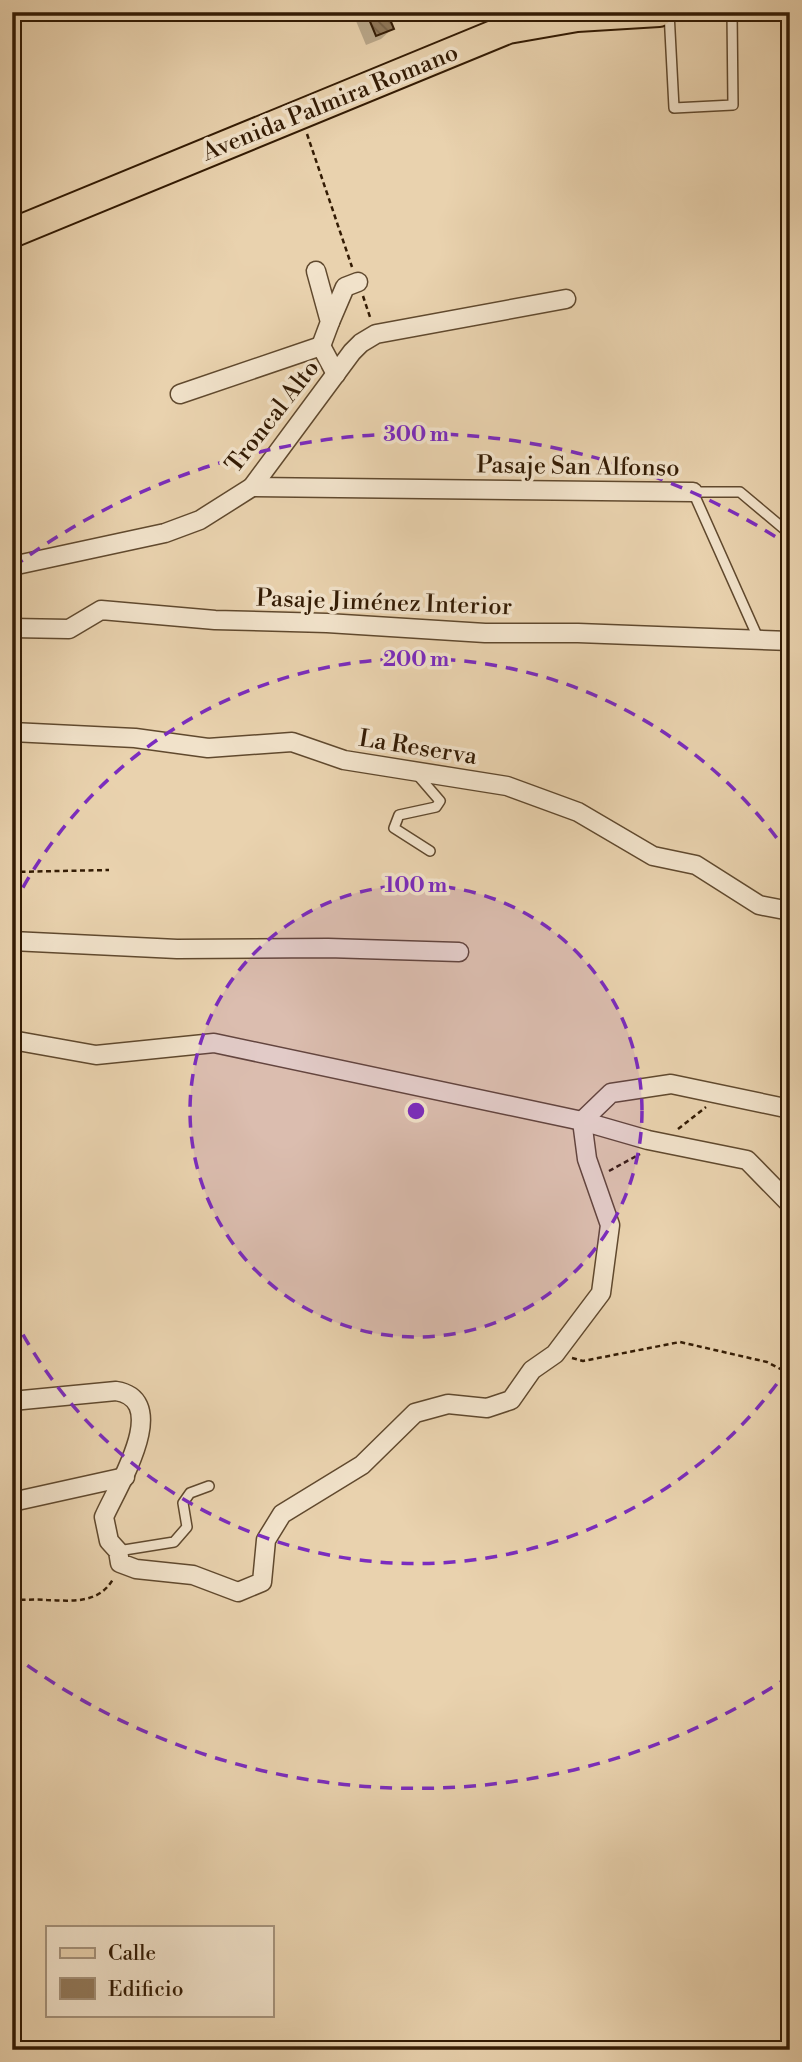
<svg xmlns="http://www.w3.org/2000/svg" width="802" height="2062" viewBox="0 0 802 2062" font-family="'Libre Bodoni',serif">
	<defs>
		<pattern id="building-back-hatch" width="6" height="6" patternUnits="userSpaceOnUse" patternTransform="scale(1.75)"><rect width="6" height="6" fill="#927a5c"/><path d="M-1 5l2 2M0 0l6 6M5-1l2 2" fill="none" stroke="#78634a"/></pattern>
	</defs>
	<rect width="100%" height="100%" fill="#e9d2ae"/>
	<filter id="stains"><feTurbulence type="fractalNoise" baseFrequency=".00286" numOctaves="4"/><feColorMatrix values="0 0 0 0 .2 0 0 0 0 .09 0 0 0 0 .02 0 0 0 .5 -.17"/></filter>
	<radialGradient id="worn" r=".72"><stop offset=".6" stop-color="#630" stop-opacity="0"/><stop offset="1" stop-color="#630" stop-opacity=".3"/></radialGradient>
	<path fill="#0003" d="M364,12H385L392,29L381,39L366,45L356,21Z"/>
	<path fill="url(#building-back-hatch)" stroke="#331b04" stroke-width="2" d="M366,12H387L394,29L376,36Z"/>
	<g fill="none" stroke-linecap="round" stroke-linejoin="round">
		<g stroke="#60492e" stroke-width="12">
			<g id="service">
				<path d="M669,12L674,108L733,105L732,12"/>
				<path d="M759,640L693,492H740L790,534"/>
				<path d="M415,772L440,801L436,807L399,815L394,828L430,851"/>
				<path d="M118,1551L174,1542L187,1527L183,1503L190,1493L209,1486"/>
			</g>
		</g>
		<g stroke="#60492e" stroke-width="21">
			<g id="minor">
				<path d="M316,271L330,322L321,346"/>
				<path d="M330,322L345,287L358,282"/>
				<path d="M180,394L321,346L336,374"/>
				<path d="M252,487L693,492"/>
				<path d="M12,566L165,533L200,520L252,487L352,352L361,343L376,334L566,299"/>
				<path d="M12,628L69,629L101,610L215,620L327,623L485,633H578L790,641"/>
				<path d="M12,732L135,738L208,748L292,742L344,760L507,786L578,812L653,856L696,865L759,905L790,911"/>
				<path d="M12,941L177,949L328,948L459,952"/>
				<path d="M12,1040L96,1055L214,1043L582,1121L648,1140L747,1160L790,1204"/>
				<path d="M12,1401L116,1391C173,1400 116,1489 104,1517L109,1541L118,1551L120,1563L136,1569L193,1575L238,1592L262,1582L266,1540L282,1514L362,1465L415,1413L448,1404L487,1408L511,1400L532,1370L555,1354L601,1293L610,1225L587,1159L582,1121L611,1093L671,1084L790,1109"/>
				<path d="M12,1502L125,1477"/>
			</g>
		</g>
		<g stroke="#331b04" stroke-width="32">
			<path id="primary" d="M12,233L508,29L577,17L659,12"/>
		</g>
		<g stroke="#331b04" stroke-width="2.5" stroke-dasharray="5 3.5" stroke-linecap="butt">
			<path d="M307,134L352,267"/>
			<path d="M363,296L371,320"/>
			<path d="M12,872L109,870"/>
			<path d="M678,1129L706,1107"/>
			<path d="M609,1171L640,1154"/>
			<path d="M572,1358L583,1361L680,1342L767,1362L790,1374"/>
			<path d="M12,1600C24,1600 36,1599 47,1600C72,1601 99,1604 113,1579"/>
		</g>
		<use href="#service" stroke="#f1e2ca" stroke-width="9"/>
		<use href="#minor" stroke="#f1e2ca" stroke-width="18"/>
		<use href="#primary" stroke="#e9d2ae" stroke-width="28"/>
	</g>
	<circle cx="416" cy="1111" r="226" fill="#7b2cbf" fill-opacity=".12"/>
	<g fill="none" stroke="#7b2cbf" stroke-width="3.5" stroke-dasharray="12 9">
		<circle cx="416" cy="1111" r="226"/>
		<path d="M789 1367A452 452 0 0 1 13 1316M13 906A452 452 0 0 1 789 855"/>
		<path d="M790 1676A677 677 0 0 1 13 1655M13 567A677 677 0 0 1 790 546"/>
	</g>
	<g text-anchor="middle" stroke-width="7" stroke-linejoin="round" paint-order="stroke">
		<g font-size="24" fill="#331b04" stroke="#f1e2ca">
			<text transform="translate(330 102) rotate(-22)" y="8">Avenida Palmira Romano</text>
			<text transform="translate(272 416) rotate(-52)" y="8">Troncal Alto</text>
			<text transform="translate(578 466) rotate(1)" y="8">Pasaje San Alfonso</text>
			<text transform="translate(384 602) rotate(2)" y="8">Pasaje Jiménez Interior</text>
			<text transform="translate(418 747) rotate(9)" y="8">La Reserva</text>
		</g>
	</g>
	<circle cx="416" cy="1111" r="10" fill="#7b2cbf" stroke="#f1e2ca" stroke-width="3.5"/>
	<g font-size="21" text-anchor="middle" font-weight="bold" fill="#7b2cbf" stroke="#f1e2ca" stroke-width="7" stroke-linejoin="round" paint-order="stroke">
		<text x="416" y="441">300 m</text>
		<text x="416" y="666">200 m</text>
		<text x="416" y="892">100 m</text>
	</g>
	<rect width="802" height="2062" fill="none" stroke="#e9d2ae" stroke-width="42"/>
	<rect x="14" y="14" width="774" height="2034" fill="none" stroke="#331b04" stroke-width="3.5"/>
	<rect x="21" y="21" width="760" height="2020" fill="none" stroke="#331b04" stroke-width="2"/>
	<rect x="46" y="1926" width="228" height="91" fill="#f1e2ca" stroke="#a5927b" stroke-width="2"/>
	<rect x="60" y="1948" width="35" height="10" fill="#e9d2ae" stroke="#a5927b" stroke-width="2"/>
	<text x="108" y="1960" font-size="21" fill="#331b04">Calle</text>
	<rect x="60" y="1978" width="35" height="21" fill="#927a5c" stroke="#a5927b" stroke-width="2"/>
	<text x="108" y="1996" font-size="21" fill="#331b04">Edificio</text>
	<rect width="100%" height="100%" filter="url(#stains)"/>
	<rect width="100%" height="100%" fill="url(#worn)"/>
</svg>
